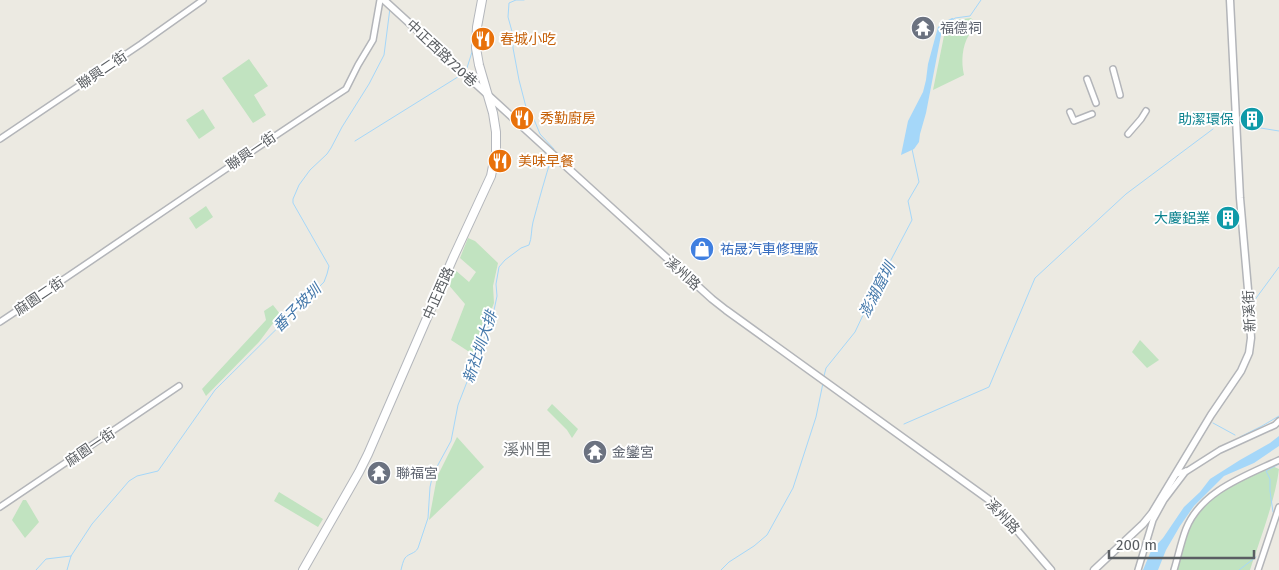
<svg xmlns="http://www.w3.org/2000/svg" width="1279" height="570" viewBox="0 0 1279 570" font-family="'Fira Sans','Noto Sans TC',sans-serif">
	<rect width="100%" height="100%" fill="#eceae2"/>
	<g fill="#c1e3c0">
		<path d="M971,18L977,25C975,28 971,31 969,35C962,46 961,62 964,75L933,90L945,31L955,20Z"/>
		<path d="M249,59L268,86L254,95L266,115L253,123L222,78Z"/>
		<path d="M203,109L215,128L199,139L186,120Z"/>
		<path d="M206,206L213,217L196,229L189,218Z"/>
		<path d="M468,238L475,241L498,263L493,286L494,303L474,355L451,340L465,304L447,283L454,269L469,282L476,272L460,258Z"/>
		<path d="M273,305L280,314L259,342L206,396L202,389L266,320L264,311Z"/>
		<path d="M1140,340L1159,360L1147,368L1132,352Z"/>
		<path d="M552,404L578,429L572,438L567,430L547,410Z"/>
		<path d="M457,437L484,467L429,520L437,477Z"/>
		<path d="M1272,466L1279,469C1275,501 1260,539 1250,570H1177C1182,551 1186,531 1196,514C1210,493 1249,477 1272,466Z"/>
		<path d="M279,492L323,519L318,527L274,501Z"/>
		<path d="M23,500H26L39,522L25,538L12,520Z"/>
	</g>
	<g fill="#a5d7f9">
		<path d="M952,18H954L942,30L926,113L920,134L919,142L914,149L901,155L908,121L923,92L926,80L928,64L938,27L946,21Z"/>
		<path d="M1279,436V446L1254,463L1224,476L1194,506L1180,526L1166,550L1158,570H1143L1151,551L1163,538L1184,507L1200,492L1210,479L1240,460L1270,443Z"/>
	</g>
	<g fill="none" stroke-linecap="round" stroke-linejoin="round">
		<g stroke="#a5d7f9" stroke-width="1">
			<path d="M524,0H516L509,3L508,17L513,35V48L519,80L527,111L533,117L540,134L554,149L553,152"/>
			<path d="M949,23L955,18L970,16L981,0"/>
			<path d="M466,71L472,52L473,27"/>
			<path d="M1242,125L1279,131"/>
			<path d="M355,141L461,75"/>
			<path d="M1254,301L1279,267"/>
			<path d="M824,376L826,368L855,332L873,294L912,220L908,201L919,182L912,149"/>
			<path d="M1213,423L1235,435"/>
			<path d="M904,424L989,387L1035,278L1126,194L1213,129"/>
			<path d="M1240,437L1262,426L1279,416"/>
			<path d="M1273,512L1270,491V479L1266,471L1279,464"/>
			<path d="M36,570L46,559L71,556"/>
			<path d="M67,570L71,556L92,524L129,481L137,476L158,471L215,390L324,282L327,274L329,266L293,203V199L299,185L310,170L327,154L331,148L342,127L369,84L384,55L390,8"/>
			<path d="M401,570C402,566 403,561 405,558C409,553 415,554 418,548L428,518L430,487L433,474L451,441L458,405L493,315L497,296L496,284L499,267L505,260L521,248L529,245C532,238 531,230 533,222C539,200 545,178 552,156"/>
			<path d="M721,570L729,562L754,546L767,535L793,488L816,417L823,383"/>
			<path d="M1239,570L1256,557"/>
		</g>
		<g stroke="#b3b5b9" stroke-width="8">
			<g id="minor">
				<path d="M1113,69L1120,95"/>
				<path d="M1087,79L1096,103"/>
				<path d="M1070,112L1074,121L1092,114"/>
				<path d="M1128,134L1141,119L1146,111"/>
				<path d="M0,139L141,44L203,0"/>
				<path d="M0,322C116,245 229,165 346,89L358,65L373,40L380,0"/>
				<path d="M1176,474L1187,471L1220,450L1275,425L1279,421"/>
				<path d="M0,507L179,386"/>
				<path d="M1138,570L1153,520L1164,500L1186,471"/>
				<path d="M1174,570C1178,557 1181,542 1186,529C1201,491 1245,476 1279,460"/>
				<path d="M1258,570L1279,507"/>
			</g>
		</g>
		<g stroke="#b3b5b9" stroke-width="9">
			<g id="tertiary">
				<path d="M384,0L570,170L712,299L726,310L988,499L1010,522L1051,570"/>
				<path d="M1094,570L1143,524L1152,513L1211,415L1241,371L1249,353L1251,338L1249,301L1240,198L1230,0"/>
			</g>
		</g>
		<g stroke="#b4b7bc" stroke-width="10">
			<path id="secondary" d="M303,570L359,472L368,454L453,258L491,176L493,166L496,152V132L493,113L479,65L476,48L477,27L482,0"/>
		</g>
		<use href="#minor" stroke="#fff" stroke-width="5"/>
		<use href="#tertiary" stroke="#fff" stroke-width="6"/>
		<use href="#secondary" stroke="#fff" stroke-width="8"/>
	</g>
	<defs>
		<g id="temple-disc" transform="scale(1.25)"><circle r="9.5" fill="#6b7280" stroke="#fff"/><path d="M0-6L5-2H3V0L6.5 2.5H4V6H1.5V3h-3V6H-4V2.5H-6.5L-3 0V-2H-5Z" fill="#fff"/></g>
		<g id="restaurant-disc" transform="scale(1.25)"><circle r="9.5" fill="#e8710a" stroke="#fff"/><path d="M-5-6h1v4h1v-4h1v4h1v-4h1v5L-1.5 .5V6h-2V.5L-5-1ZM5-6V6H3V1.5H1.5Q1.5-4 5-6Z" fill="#fff"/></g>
		<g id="building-disc" transform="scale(1.25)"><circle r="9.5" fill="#0f9aa8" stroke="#fff"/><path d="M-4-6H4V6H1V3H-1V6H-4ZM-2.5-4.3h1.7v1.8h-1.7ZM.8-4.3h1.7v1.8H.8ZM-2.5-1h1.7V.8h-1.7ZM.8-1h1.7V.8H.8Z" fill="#fff"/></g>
		<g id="shop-disc" transform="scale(1.25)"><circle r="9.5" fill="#3f7fe0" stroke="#fff"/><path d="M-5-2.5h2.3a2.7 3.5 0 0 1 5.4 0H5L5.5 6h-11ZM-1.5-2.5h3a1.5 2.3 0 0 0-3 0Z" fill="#fff"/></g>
	</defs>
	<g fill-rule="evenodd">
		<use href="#temple-disc" x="923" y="28"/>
		<use href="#restaurant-disc" x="483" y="39"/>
		<use href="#restaurant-disc" x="522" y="118"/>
		<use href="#building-disc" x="1252" y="119"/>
		<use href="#restaurant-disc" x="500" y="161"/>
		<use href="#building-disc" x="1228" y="218"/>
		<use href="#shop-disc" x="702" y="249"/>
		<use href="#temple-disc" x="595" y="452"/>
		<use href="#temple-disc" x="379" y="473"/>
	</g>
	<g text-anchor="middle" stroke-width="4" stroke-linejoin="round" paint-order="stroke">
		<g font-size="14" fill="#5b616d" stroke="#fff" text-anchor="start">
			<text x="940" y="33">福德祠</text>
			<text x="612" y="457">金鑾宮</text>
			<text x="396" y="478">聯福宮</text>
		</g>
		<g font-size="14" fill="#c56008" stroke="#fff" text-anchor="start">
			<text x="500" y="44">春城小吃</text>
			<text x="540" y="123">秀勤廚房</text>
			<text x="518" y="166">美味早餐</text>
		</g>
		<g font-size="14" fill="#5a5e62" stroke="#fff">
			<text transform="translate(442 53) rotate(43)" y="5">中正西路720巷</text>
			<text transform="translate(102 70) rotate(-34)" y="5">聯興二街</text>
			<text transform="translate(251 151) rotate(-34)" y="5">聯興一街</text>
			<text transform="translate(683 273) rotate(42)" y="5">溪州路</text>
			<text transform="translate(438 293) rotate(-66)" y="5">中正西路</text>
			<text transform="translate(39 296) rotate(-34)" y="5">麻園二街</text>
			<text transform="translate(1249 311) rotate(-93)" y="5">新溪街</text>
			<text transform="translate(90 447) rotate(-34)" y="5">麻園一街</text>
			<text transform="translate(1003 516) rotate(47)" y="5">溪州路</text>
		</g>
		<g font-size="14" fill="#0d838f" stroke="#fff" text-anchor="end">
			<text x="1234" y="124">助潔環保</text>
			<text x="1210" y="223">大慶鋁業</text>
		</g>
		<g font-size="14" fill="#366cbe" stroke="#fff" text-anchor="start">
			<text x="720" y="254">祐晟汽車修理廠</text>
		</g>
		<g font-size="15" font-style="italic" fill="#4478aa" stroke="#fff">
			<text transform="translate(877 290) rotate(-63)" y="5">澎湖窟圳</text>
			<text transform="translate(297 308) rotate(-45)" y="5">番子坡圳</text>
			<text transform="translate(480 347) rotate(-71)" y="5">新社圳大排</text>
		</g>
		<g font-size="16" fill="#6b7074" stroke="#fff">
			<text x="527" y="455">溪州里</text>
		</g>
	</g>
	<path d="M1109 550v8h145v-8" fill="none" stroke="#5a5e62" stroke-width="2.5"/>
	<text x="1116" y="550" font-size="15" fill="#5a5e62" stroke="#ffffff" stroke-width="4" paint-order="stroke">200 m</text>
</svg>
